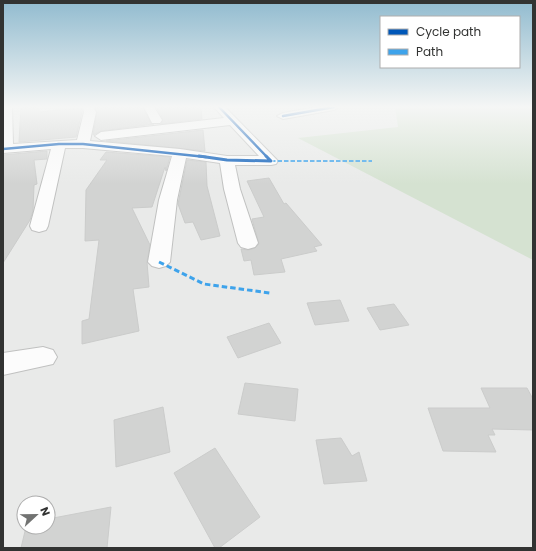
<svg xmlns="http://www.w3.org/2000/svg" width="536" height="551" viewBox="0 0 536 551" font-family="Poppins,sans-serif">
	<rect width="100%" height="100%" fill="#e9eae9"/>
	<path fill="#d5e2d1" d="M395,107H533V260L298,138L398,127Z"/>
	<g fill="#d2d3d2" stroke="#cbcccb">
		<path d="M21,107H39V112L82,108V112L76,137L19,142Z"/>
		<path d="M95,107H143L151,124H154L101,131L93,135L97,112Z"/>
		<path d="M156,107H201L202,119L161,124L163,119Z"/>
		<path d="M203,130L205,151L106,141Z"/>
		<path d="M47,151V159L34,160L37,184L34,185L33,211L30,220L3,263V155Z"/>
		<path d="M106,152L170,157L166,171L165,167L152,207L132,208L150,245L147,262L149,287L133,289L139,331L82,344V321L89,319L99,240L85,241L86,190L107,160H100Z"/>
		<path d="M187,160L206,162L207,186L220,236L201,240L193,222L185,223L178,204Z"/>
		<path d="M269,178L284,204L286,203L322,245L314,247L317,251L281,259L285,272L254,275L251,260L244,261L241,249L248,250L255,248L259,244L252,219L264,217L247,181Z"/>
		<path d="M340,300L349,321L315,325L307,303Z"/>
		<path d="M394,304L409,325L380,330L367,308Z"/>
		<path d="M269,323L281,343L238,358L227,337Z"/>
		<path d="M245,383L298,389L295,421L238,414Z"/>
		<path d="M481,388H527L533,399V430L492,429L495,435H488L496,452L443,451L428,408H490Z"/>
		<path d="M163,407L170,452L116,467L114,420Z"/>
		<path d="M341,438L352,456L359,452L367,481L324,484L316,440Z"/>
		<path d="M215,448L260,517L219,548H215L174,473Z"/>
		<path d="M111,507L107,548H21L26,527H48V519Z"/>
	</g>
	<g fill="none" stroke-linecap="round" stroke-linejoin="round">
		<g stroke="#c0c1c0" stroke-width="2">
			<g id="minor">
				<path d="M3,107H12L13,144L77,140L84,112L83,107H93L96,112L90,141L180,149L227,156H259L230,125L101,140L95,136L101,132L224,118L214,107H225L278,161L276,164L271,165H235L240,189L258,243L255,247L248,249L241,247L238,243L224,189L220,163L186,158L177,200L170,262L166,266L159,268L152,266L148,262L159,200L172,156L83,148H65L48,226L46,230L39,232L32,230L30,226L51,149L3,153Z"/>
				<path d="M144,107H154L162,120L160,123H152Z"/>
				<path d="M316,107H339L334,110L283,119L277,116L283,113Z"/>
				<path d="M43,347L53,350L57,357L53,364L3,375V353Z"/>
			</g>
		</g>
		<use href="#minor" fill="#fcfcfc" fill-rule="evenodd"/>
		<path stroke="#3ea3eb" stroke-width="2" stroke-dasharray="4.5 2" stroke-linecap="butt" d="M271,161H372"/>
		<path stroke="#3ea3eb" stroke-width="3" stroke-dasharray="5.5 3" stroke-linecap="butt" d="M159,262L204,284L270,293"/>
		<g stroke="#fff" stroke-width="4">
			<g id="cycleway-far1">
				<path d="M219,107L267,157"/>
				<path d="M283,116L334,107"/>
				<path d="M3,149L59,144H83L206,157"/>
			</g>
		</g>
		<g stroke="#fff" stroke-width="5">
			<path id="cycleway" d="M199,156L227,160L271,161L266,156"/>
		</g>
		<use href="#cycleway-far1" stroke="#0057b8" stroke-width="2.5"/>
		<use href="#cycleway" stroke="#0057b8" stroke-width="3"/>
	</g>
	<linearGradient id="sky" x2="0" y2="1"><stop stop-color="#91bbcf"/><stop offset="0.58" stop-color="#f5f6f5"/><stop offset="1" stop-color="#f5f6f5" stop-opacity="0"/></linearGradient>
	<rect width="536" height="184" fill="url(#sky)"/>
	<rect width="536" height="551" fill="none" stroke="#323332" stroke-width="8"/>
	<rect x="380" y="16" width="140" height="52" fill="#ffffff" stroke="#adadad"/>
	<rect x="388" y="29" width="20" height="6" fill="#0057b8" stroke="#adadad"/>
	<text x="416" y="36" font-size="12" fill="#323332">Cycle path</text>
	<rect x="388" y="49" width="20" height="6" fill="#3ea3eb" stroke="#adadad"/>
	<text x="416" y="56" font-size="12" fill="#323332">Path</text>
	<g transform="translate(36 515) rotate(68)"><circle r="19" fill="#ffffff" stroke="#adadad"/>
	<path d="M0-3L7 15L0 10L-7 15Z" fill="#727372"/>
	<text y="-6" font-size="11" font-weight="bold" text-anchor="middle" fill="#323332">N</text>
	</g>
</svg>
